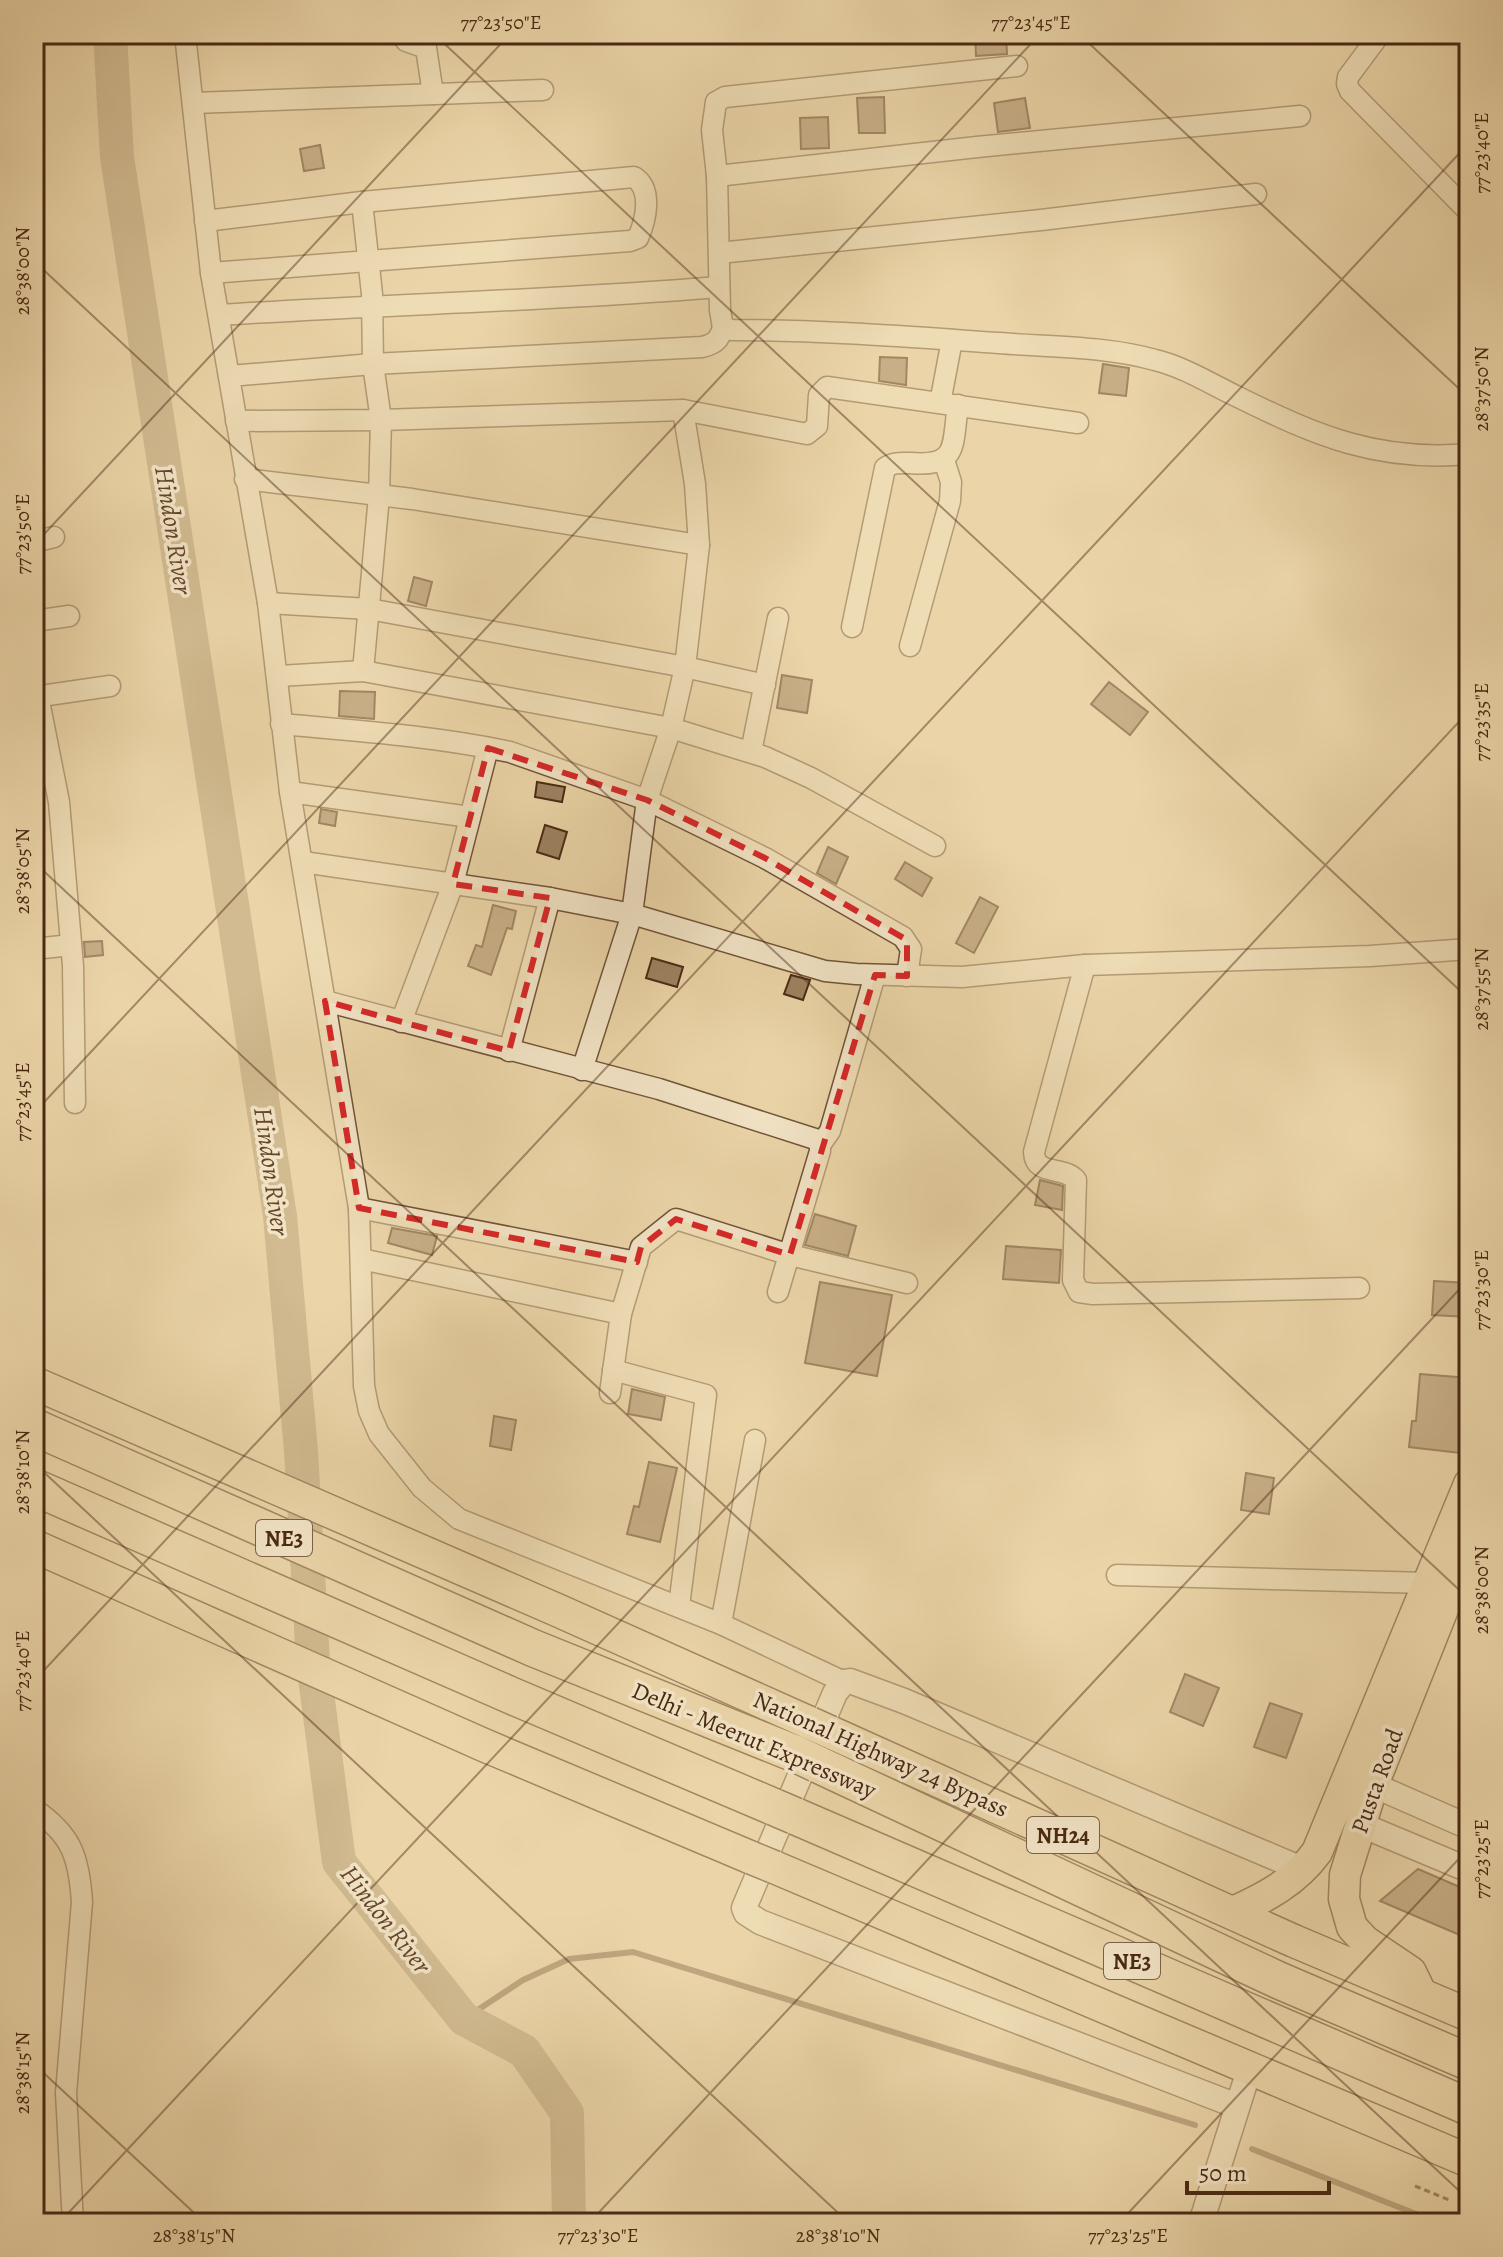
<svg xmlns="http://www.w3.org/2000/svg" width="1503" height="2257" viewBox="0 0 1503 2257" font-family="Alegreya,serif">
	<rect width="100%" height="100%" fill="#ebd5a8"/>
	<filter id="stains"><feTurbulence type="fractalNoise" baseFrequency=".0025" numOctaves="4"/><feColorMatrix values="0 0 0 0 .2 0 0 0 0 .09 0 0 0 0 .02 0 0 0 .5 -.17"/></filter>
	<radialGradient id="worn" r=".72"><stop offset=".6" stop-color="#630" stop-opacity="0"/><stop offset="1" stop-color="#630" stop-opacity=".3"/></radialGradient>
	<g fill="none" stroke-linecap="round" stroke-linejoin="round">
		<g stroke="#896d4e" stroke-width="6">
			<path d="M464,2019L523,1980L569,1959L633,1952L1195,2125"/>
			<path d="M1252,2149L1439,2223"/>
		</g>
		<path stroke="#b49b75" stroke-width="34" d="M110,34L117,157L280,1216L301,1451L313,1662L339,1862L464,2019L524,2051L567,2113L569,2223"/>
	</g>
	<g fill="#9d8260" stroke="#492913" stroke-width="2">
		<path d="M975,34H1006L1007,54L976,56Z"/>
		<path d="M884,97L885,133H859L857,98Z"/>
		<path d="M1025,98L1030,128L998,132L994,103Z"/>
		<path d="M828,117L829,148L801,149L800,118Z"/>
		<path d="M320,145L324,168L304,171L300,149Z"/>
		<path d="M880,357L907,358L906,385L879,381Z"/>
		<path d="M1103,364L1129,368L1126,396L1099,393Z"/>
		<path d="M414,577L432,582L426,606L408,601Z"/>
		<path d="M782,675L812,680L807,713L777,708Z"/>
		<path d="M1109,682L1148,712L1130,735L1091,704Z"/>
		<path d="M340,691L375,692L374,719L339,716Z"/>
		<path d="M537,782L565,787L562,802L535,797Z"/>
		<path d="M321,809L337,812L335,826L319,823Z"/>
		<path d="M545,825L567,832L559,859L537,852Z"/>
		<path d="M828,847L848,857L836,884L817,873Z"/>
		<path d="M905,862L932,878L922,896L895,879Z"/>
		<path d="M980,897L998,907L974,953L956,943Z"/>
		<path d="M493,905L516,911L512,929L507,928L491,975L468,966L476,945L482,947Z"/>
		<path d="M102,941L103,955L85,957L84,942Z"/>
		<path d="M652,958L683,967L677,987L646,978Z"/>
		<path d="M791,975L810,980L803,1000L784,994Z"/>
		<path d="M1040,1180L1063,1186L1062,1210L1035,1205Z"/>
		<path d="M815,1214L856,1226L848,1256L805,1245Z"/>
		<path d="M392,1228L437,1236L432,1255L388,1243Z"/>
		<path d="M1006,1246L1061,1250L1059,1283L1003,1279Z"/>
		<path d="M1434,1281L1469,1283V1317L1432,1315Z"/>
		<path d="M820,1282L892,1295L877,1376L805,1363Z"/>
		<path d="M1420,1374L1469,1378V1408H1465L1460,1453L1409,1447L1412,1421H1416Z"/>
		<path d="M632,1389L665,1397L661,1420L628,1414Z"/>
		<path d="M494,1416L516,1420L511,1450L490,1446Z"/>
		<path d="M649,1462L677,1468L660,1542L627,1534L634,1506L639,1507Z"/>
		<path d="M1246,1473L1274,1478L1269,1514L1241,1510Z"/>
		<path d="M1185,1674L1219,1688L1203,1726L1170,1712Z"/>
		<path d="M1270,1703L1302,1714L1286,1758L1254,1747Z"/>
		<path d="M1418,1869L1469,1891V1939L1380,1901Z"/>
	</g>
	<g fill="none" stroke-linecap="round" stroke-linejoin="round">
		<g stroke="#725438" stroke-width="23">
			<g id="minor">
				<path d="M185,34L211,273L268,603L290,792L359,1208L364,1386L369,1411L379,1434L422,1488L459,1519L721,1624L844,1682"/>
				<path d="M402,34L406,41L426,48L433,94"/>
				<path d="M1380,34L1348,77L1347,84L1350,91L1469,212"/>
				<path d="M1017,66L725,97L716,102L712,130L717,176L720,310L723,328L732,330C822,330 910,337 999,343C1050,347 1105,346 1155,360C1184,367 1211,384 1238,397C1317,436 1378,462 1469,454"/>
				<path d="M193,103L543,90"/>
				<path d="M717,176L977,147L1300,116"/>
				<path d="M362,202L372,294L373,364L381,420L379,496L363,671"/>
				<path d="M205,221L362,202L634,177C653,189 646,220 638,238L630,241L211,273"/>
				<path d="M719,253L1041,220L1256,194"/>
				<path d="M219,315C385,304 553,301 719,287"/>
				<path d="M229,376L373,364L702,347C715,344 719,340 723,328"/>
				<path d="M940,403L952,340"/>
				<path d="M236,421L381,420L683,410L807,434L817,426L819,395L827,387L1078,423"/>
				<path d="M245,479L412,499L699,545"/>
				<path d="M34,542L54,537"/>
				<path d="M268,603L369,609L685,667L765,685"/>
				<path d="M34,621L69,616"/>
				<path d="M852,627L885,468C893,462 900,463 910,463C959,467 952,446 958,405"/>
				<path d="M910,646L950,501L951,482L944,460"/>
				<path d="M279,676L363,671L671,728L765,757L811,778L935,846"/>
				<path d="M38,696L59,802L73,966L75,1103"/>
				<path d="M34,697L110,686"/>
				<path d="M281,724C358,731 434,736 510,752L647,800L765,858L903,937L911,949L907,976"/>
				<path d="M751,752L778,618"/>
				<path d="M290,792L470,817"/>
				<path d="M303,862L550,898L632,914L825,971L856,974L962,977L1085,965L1370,956L1469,949"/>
				<path d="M34,949L71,945"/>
				<path d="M1085,965L1034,1152C1035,1177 1063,1165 1076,1180L1073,1280L1079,1292L1093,1294L1359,1288"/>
				<path d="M325,1001L659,1089L815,1139L820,1143V1151L778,1292"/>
				<path d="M401,1022L453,884L488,748"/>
				<path d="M509,1051L550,898"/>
				<path d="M582,1070L632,914L647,800L671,728L685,667L699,545L695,484L683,410"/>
				<path d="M820,1145L830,1131L875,975"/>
				<path d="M359,1208L637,1262"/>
				<path d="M361,1259L621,1314L610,1393"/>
				<path d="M621,1314L641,1247L676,1219L790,1255L907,1283"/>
				<path d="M613,1370L706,1395L679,1606"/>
				<path d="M1117,1575L1428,1583"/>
				<path d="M721,1624L755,1440"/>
				<path d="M34,1809C72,1835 79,1857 82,1902L66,2093L73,2223"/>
			</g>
		</g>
		<g stroke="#725438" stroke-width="27">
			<g id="tertiary">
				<path d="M1373,1785L1469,1827"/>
				<path d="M1359,1824L1469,1870"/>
				<path d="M1237,2106L760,1922L746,1913L744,1908L835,1693L844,1682L850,1681L904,1701L1304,1870"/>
				<path d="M1201,2223L1250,2067"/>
			</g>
		</g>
		<g stroke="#492913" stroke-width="33">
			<g id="primary">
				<path d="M1233,1912C1266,1897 1295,1882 1317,1852L1469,1484"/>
				<path d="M1422,1995L1411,1972L1365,1941L1352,1927L1344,1899L1345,1875L1373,1785L1469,1544"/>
			</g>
		</g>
		<g stroke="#492913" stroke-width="35">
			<g id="trunk">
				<path d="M34,1383L557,1610L810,1723"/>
				<path d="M34,1546L486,1746L752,1858"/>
				<path d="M830,1732L1294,1941L1469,2015"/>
				<path d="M774,1867L1469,2161"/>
			</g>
		</g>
		<g stroke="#492913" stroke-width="39">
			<g id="motorway">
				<path d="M34,1427L533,1648L796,1754"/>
				<path d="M34,1487L510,1695L774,1807"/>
				<path d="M817,1764L1278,1980L1469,2062"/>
				<path d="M795,1816L1469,2107"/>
			</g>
		</g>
		<path stroke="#492913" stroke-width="3" stroke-dasharray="6 4" stroke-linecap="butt" d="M1415,2186L1452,2201"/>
		<use href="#minor" stroke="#f2e4c6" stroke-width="20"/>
		<use href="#tertiary" stroke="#f2e4c6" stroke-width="24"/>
		<use href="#primary" stroke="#ebd5a8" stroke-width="30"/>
		<use href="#trunk" stroke="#ebd5a8" stroke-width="32"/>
		<use href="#motorway" stroke="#ebd5a8" stroke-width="36"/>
		<path stroke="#492913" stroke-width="6" stroke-dasharray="14 14" stroke-linecap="butt" d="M1468,1875L1469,1876"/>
		<g stroke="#492913" stroke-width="35" stroke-linecap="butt">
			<g id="trunk-bridge">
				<path d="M810,1723L830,1732"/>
				<path d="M752,1858L774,1867"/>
			</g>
		</g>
		<g stroke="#492913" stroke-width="39" stroke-linecap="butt">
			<g id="motorway-bridge">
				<path d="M796,1754L817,1764"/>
				<path d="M774,1807L795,1816"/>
			</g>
		</g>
		<use href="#trunk-bridge" stroke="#ebd5a8" stroke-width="32"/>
		<use href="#motorway-bridge" stroke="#ebd5a8" stroke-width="36"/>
	</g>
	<path d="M0 0H1503V2257H0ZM488,748L647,800L765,858L907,940V976L875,975L790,1255L676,1219L641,1247L637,1262L359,1208L325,1001L509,1051L550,898L453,884Z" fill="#ebd5a8" fill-opacity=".55" fill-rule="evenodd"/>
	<path fill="none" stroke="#d62828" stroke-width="6" stroke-dasharray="16 10" stroke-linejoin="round" d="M488,748L647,800L765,858L907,940V976L875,975L790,1255L676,1219L641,1247L637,1262L359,1208L325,1001L509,1051L550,898L453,884Z"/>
	<path fill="none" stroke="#492913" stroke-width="2" stroke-opacity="0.45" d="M434,34L1469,999M1079,34L1469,398M34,261L1469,1599M34,545L510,34M34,862L1469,2200M34,1113L1040,34M34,1463L849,2223M34,1681L1469,143M34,2064L205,2223M59,2223L1469,711M589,2223L1469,1279M1119,2223L1469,1848"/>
	<g text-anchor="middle" stroke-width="7" stroke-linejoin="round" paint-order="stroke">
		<g fill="#f2e4c6" stroke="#7c6149" stroke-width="2">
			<rect x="256" y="1520" width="56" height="36" rx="6"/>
			<rect x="1027" y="1817" width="72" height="36" rx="6"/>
			<rect x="1104" y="1943" width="56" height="36" rx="6"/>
		</g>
		<g font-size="22" font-weight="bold" fill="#492913">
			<text x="284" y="1546">NE3</text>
			<text x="1063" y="1843">NH24</text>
			<text x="1132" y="1969">NE3</text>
		</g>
		<g font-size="24" fill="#492913" stroke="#f2e4c6">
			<text transform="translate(754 1740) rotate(23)" y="8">Delhi - Meerut Expressway</text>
			<text transform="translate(881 1754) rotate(24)" y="8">National Highway 24 Bypass</text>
			<text transform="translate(1377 1781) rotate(-70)" y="8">Pusta Road</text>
		</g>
		<g font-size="26" font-style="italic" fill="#64462c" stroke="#f2e4c6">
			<text transform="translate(174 530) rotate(81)" y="9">Hindon River</text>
			<text transform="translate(272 1171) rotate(82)" y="9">Hindon River</text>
			<text transform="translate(386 1919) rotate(52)" y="9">Hindon River</text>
		</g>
	</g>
	<rect width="1503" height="2257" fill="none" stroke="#ebd5a8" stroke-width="88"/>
	<path d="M1187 2181v12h142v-12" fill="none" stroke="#492913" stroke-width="4"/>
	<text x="1199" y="2181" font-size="24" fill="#492913" stroke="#f2e4c6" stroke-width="6" paint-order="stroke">50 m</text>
	<rect x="44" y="44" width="1415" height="2169" fill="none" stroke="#492913" stroke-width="3"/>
	<g font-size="20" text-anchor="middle" fill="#492913">
		<text x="501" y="29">77°23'50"E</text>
		<text x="1031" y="29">77°23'45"E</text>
		<text transform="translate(1481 153) rotate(-90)" y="7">77°23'40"E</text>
		<text transform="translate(22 271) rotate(-90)" y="7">28°38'00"N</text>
		<text transform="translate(1481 389) rotate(-90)" y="7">28°37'50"N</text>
		<text transform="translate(22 534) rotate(-90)" y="7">77°23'50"E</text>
		<text transform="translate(1481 722) rotate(-90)" y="7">77°23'35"E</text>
		<text transform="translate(22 871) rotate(-90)" y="7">28°38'05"N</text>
		<text transform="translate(1481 989) rotate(-90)" y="7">28°37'55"N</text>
		<text transform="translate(22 1102) rotate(-90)" y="7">77°23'45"E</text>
		<text transform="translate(1481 1290) rotate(-90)" y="7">77°23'30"E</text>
		<text transform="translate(22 1472) rotate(-90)" y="7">28°38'10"N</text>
		<text transform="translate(1481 1590) rotate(-90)" y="7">28°38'00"N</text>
		<text transform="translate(22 1671) rotate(-90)" y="7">77°23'40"E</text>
		<text transform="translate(1481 1859) rotate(-90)" y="7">77°23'25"E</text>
		<text transform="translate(22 2073) rotate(-90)" y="7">28°38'15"N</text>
		<text x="194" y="2242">28°38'15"N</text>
		<text x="598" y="2242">77°23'30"E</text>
		<text x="838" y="2242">28°38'10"N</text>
		<text x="1128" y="2242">77°23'25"E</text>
	</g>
	<rect width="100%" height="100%" filter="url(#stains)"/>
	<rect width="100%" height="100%" fill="url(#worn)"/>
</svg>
